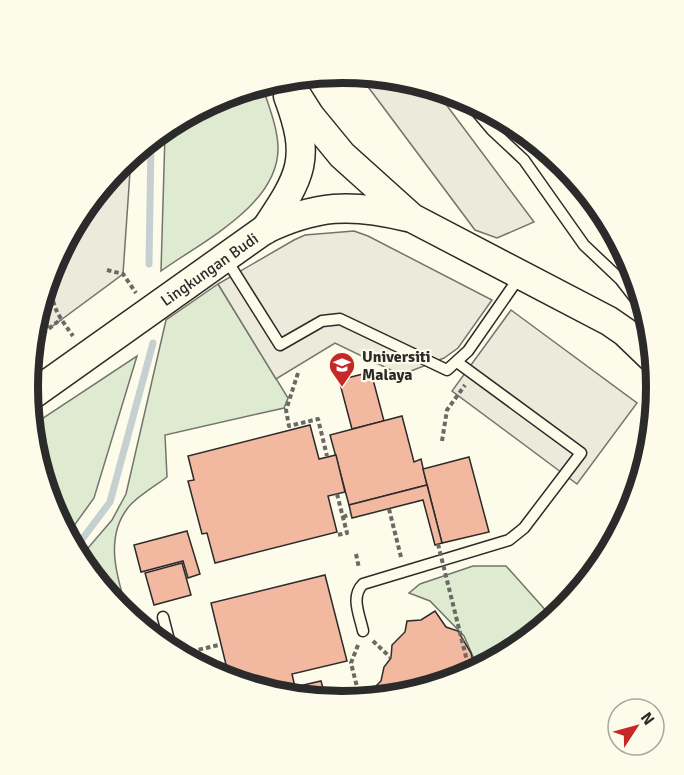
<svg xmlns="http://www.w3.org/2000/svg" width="684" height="775" viewBox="0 0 684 775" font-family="Signika,sans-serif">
	<rect width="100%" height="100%" fill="#fdfbea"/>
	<g fill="#deebd1" stroke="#74746e" stroke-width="1.5">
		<path d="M263,88C269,107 277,126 278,146C280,204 203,241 161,271L165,134L222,96Z"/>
		<path d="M218,284L288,398L284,408L165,435L167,477C157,485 134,498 127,509C103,541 119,583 129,617L119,610L82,555L112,520L126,494L166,320Z"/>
		<path d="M137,356L94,498L68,534L51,508L34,424Z"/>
		<path d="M473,566H506L549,614L548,621L478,668L464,636L430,601L409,593L420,584Z"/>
	</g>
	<g fill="#eceadb" stroke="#74746e" stroke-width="1.5">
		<path d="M360,76L436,91L534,222L497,238L475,230Z"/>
		<path d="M131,157L123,274L50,328L41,317L51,267L120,165Z"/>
		<path d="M354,231L368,236L492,300L458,348L444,358L401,375L335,343L276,379L218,284L294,240L305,235Z"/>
		<path d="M511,310L637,403L577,484L452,391Z"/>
	</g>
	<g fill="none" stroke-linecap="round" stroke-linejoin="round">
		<g stroke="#c7d0d0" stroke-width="7">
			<path d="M149,264L151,143"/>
			<path d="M77,546L110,502L153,343"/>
		</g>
	</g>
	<g fill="#f2b8a0" stroke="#2b2b2b" stroke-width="1.5">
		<path d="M547,153L561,162L556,165Z"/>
		<path d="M371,372L384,421L352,429L339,380Z"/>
		<path d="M402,416L414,462L421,459L427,485L349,505L330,435Z"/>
		<path d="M310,425L319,459L336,455L345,492L328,496L337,532L215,563L207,533L202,534L188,481L194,480L188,456Z"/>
		<path d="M469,457L489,532L442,543L423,469Z"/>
		<path d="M427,485L442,543L435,545L423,500L352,518L349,505Z"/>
		<path d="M187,531L200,574L188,578L183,561L141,572L134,545Z"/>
		<path d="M182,563L191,595L154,605L145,573Z"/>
		<path d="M325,575L347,661L292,674L295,687L282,690L222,679L229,677L211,603Z"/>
		<path d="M435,611L446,627L458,631L471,653L475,670L462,679L372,697L370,692L381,681L384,667L391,658L392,645L405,632L407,621L421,620Z"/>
		<path d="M321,681L326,699L282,690Z"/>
	</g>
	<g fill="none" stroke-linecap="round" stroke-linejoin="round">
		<g stroke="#2b2b2b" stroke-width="13">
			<g id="lane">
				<path d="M465,98L492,130L524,160L584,245L620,279L641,306"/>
				<path d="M226,259L280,345L322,321L340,319L447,370L468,351L520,276"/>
				<path d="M163,617L170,644"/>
				<path d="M363,631C360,616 350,597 363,584L509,540L524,528L581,453L457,362"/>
			</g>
		</g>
		<g stroke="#2b2b2b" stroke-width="31">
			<g id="secondary">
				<path d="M289,83L310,116L342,155L412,218L609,321L625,332L651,357"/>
				<path d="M265,230C301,176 312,160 288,96"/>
				<path d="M29,397L264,230C316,205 351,203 407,217"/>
			</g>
		</g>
		<g stroke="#6a6964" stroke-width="4" stroke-dasharray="4.5 3" stroke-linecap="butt">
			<path d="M107,270L123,274L136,293"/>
			<path d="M52,286C51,308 61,319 73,336"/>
			<path d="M37,338L61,319"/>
			<path d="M298,373L286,410L289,426L318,419L327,456"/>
			<path d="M442,441L447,410L465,385"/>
			<path d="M337,494L347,533L337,535"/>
			<path d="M389,509L401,557"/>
			<path d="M343,517L351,514"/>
			<path d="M356,554L359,568"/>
			<path d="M373,641L391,658"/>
			<path d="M358,645L351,663L360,699"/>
			<path d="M184,653L219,645"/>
		</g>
		<use href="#lane" stroke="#fdfbea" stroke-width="10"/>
		<use href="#secondary" stroke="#fdfbea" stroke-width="28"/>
		<path stroke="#6a6964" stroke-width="4" stroke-dasharray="4.5 3" stroke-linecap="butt" d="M438,544L470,673"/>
	</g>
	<defs>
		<g id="university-pin" transform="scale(1.35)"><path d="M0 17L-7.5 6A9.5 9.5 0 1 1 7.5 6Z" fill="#c62828" stroke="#fdfbea"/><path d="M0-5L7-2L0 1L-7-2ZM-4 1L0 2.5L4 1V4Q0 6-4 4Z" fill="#fff"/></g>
	</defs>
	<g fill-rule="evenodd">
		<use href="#university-pin" x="342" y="365"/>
	</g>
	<g text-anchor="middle" stroke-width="4.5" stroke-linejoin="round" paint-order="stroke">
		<g font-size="16" fill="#2b2b2b" stroke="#fdfbea">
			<text transform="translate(209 269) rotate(-35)" y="6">Lingkungan Budi</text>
		</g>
		<g font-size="16" font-weight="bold" fill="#2b2b2b" stroke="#fdfbea" text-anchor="start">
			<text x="362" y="362">Universiti<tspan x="362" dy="18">Malaya</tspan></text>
		</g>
	</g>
	<path d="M0 0H684V775H0ZM38 387a304 304 0 1 1 608 0a304 304 0 1 1-608 0Z" fill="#fdfbea" fill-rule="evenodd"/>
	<path fill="none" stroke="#2b2b2b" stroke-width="8" d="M38 387a304 304 0 1 1 608 0a304 304 0 1 1-608 0Z"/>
	<g transform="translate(636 727) rotate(54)"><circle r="28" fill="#fdfbea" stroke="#a9a89e" stroke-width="1.5"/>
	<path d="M0-4.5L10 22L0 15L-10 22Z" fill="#c62828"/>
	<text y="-9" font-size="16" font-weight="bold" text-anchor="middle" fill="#2b2b2b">N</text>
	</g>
</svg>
